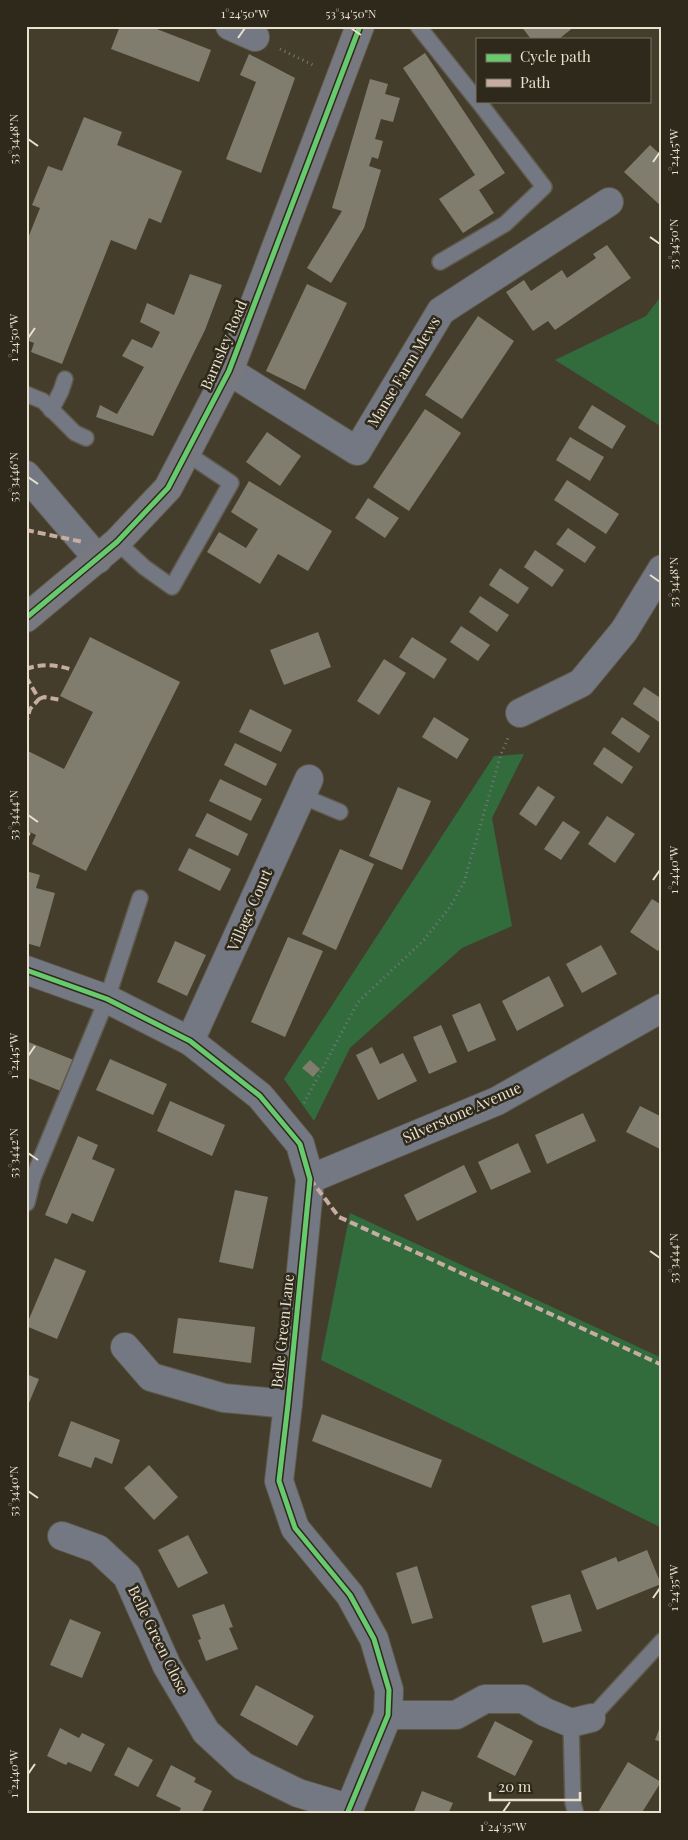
<svg xmlns="http://www.w3.org/2000/svg" width="688" height="1840" viewBox="0 0 688 1840" font-family="'Playfair Display',serif">
	<rect width="100%" height="100%" fill="#443d2c"/>
	<g fill="#326b3c">
		<path d="M662,295V427L555,360L646,316Z"/>
		<path d="M524,754L492,818L512,926L462,948L350,1048L314,1121L284,1079L494,756Z"/>
		<path d="M350,1213L662,1358V1528L321,1360Z"/>
	</g>
	<g fill="#807d6e">
		<path d="M120,26H149L211,50L199,82L111,49Z"/>
		<path d="M521,26H575L559,39H531Z"/>
		<path d="M425,53L505,173L479,190L494,213L463,233L439,199L475,175L403,68Z"/>
		<path d="M249,54L295,78L261,173L226,159L256,82L240,75Z"/>
		<path d="M370,79L388,84L385,94L400,98L393,122L381,119L375,139L383,141L378,159L372,157L369,166L381,170L364,228L331,283L307,268L342,211L332,208Z"/>
		<path d="M84,117L122,132L117,145L182,171L161,223L149,218L136,250L111,240L62,364L31,352L34,343L26,340V243L40,208L32,205L48,166L62,171Z"/>
		<path d="M650,145L662,156V207L624,172Z"/>
		<path d="M607,245L631,278L555,330L548,321L533,331L506,292L524,280L531,291L562,270L567,278L596,258L593,254Z"/>
		<path d="M190,274L222,285L205,330L153,436L96,417L100,405L117,414L144,367L122,356L132,339L152,348L160,332L140,322L147,303L174,315Z"/>
		<path d="M307,284L347,303L305,390L266,371Z"/>
		<path d="M478,316L514,341L462,419L425,395Z"/>
		<path d="M592,405L626,426L612,449L578,428Z"/>
		<path d="M425,409L461,433L409,511L373,487Z"/>
		<path d="M267,432L301,456L280,486L246,462Z"/>
		<path d="M570,437L604,457L590,481L556,460Z"/>
		<path d="M567,480L619,514L606,534L554,500Z"/>
		<path d="M249,481L332,531L308,571L278,554L260,584L207,552L219,532L246,548L258,529L231,512Z"/>
		<path d="M368,498L399,518L385,538L355,518Z"/>
		<path d="M568,528L596,547L585,563L556,544Z"/>
		<path d="M535,550L564,570L552,587L524,567Z"/>
		<path d="M500,568L529,588L518,604L489,585Z"/>
		<path d="M480,596L509,615L497,632L469,612Z"/>
		<path d="M461,626L490,645L478,661L450,642Z"/>
		<path d="M318,632L331,667L284,685L270,650Z"/>
		<path d="M90,637L180,682L86,871L32,844L36,835L26,830V750L64,769L93,712L60,696Z"/>
		<path d="M412,637L447,659L434,679L399,657Z"/>
		<path d="M384,659L406,673L379,715L357,701Z"/>
		<path d="M644,687L662,699V724L633,704Z"/>
		<path d="M250,709L292,730L281,752L239,732Z"/>
		<path d="M434,717L469,739L457,759L422,737Z"/>
		<path d="M622,717L650,736L639,753L611,733Z"/>
		<path d="M235,743L277,764L266,786L224,765Z"/>
		<path d="M604,747L633,767L622,784L593,764Z"/>
		<path d="M220,779L262,799L251,821L209,801Z"/>
		<path d="M538,786L555,797L536,826L519,814Z"/>
		<path d="M398,787L431,801L402,870L369,856Z"/>
		<path d="M207,813L248,834L238,856L195,836Z"/>
		<path d="M607,816L635,834L615,863L588,844Z"/>
		<path d="M563,821L580,832L561,860L544,849Z"/>
		<path d="M189,848L231,869L220,891L178,870Z"/>
		<path d="M340,849L374,864L336,950L302,934Z"/>
		<path d="M26,871L40,875L36,888L55,893L40,947L26,943Z"/>
		<path d="M652,899L662,905V945L658,951L630,932Z"/>
		<path d="M288,937L323,951L285,1037L251,1022Z"/>
		<path d="M175,941L206,955L187,996L157,982Z"/>
		<path d="M601,945L617,974L582,993L566,964Z"/>
		<path d="M549,976L564,1006L517,1031L502,1001Z"/>
		<path d="M480,1003L496,1040L468,1052L452,1015Z"/>
		<path d="M441,1025L457,1062L429,1074L413,1037Z"/>
		<path d="M26,1041L76,1061L63,1092L26,1077Z"/>
		<path d="M372,1047L380,1064L403,1053L417,1081L378,1100L356,1055Z"/>
		<path d="M110,1059L167,1084L153,1115L96,1090Z"/>
		<path d="M310,1060L320,1069L313,1077L302,1068Z"/>
		<path d="M170,1101L225,1125L212,1156L157,1131Z"/>
		<path d="M640,1106L662,1117V1150L626,1132Z"/>
		<path d="M583,1113L596,1141L547,1164L535,1135Z"/>
		<path d="M78,1136L98,1145L92,1159L115,1169L93,1222L72,1213L67,1224L45,1215Z"/>
		<path d="M518,1143L531,1172L491,1190L478,1162Z"/>
		<path d="M464,1165L477,1192L417,1221L404,1195Z"/>
		<path d="M235,1190L268,1197L253,1269L219,1262Z"/>
		<path d="M55,1258L86,1271L57,1339L26,1326Z"/>
		<path d="M178,1318L255,1327L251,1363L173,1353Z"/>
		<path d="M26,1374L39,1379L26,1410Z"/>
		<path d="M322,1414L442,1460L431,1488L312,1441Z"/>
		<path d="M71,1421L120,1440L112,1464L95,1457L91,1468L58,1456Z"/>
		<path d="M149,1465L178,1497L154,1520L124,1488Z"/>
		<path d="M188,1535L208,1573L178,1588L158,1550Z"/>
		<path d="M647,1550L661,1584L597,1610L581,1571L616,1557L618,1562Z"/>
		<path d="M417,1566L433,1618L412,1624L396,1573Z"/>
		<path d="M570,1594L582,1631L543,1643L531,1606Z"/>
		<path d="M224,1604L233,1627L229,1628L238,1649L206,1661L198,1640L201,1639L192,1615Z"/>
		<path d="M70,1619L101,1632L82,1678L50,1665Z"/>
		<path d="M256,1685L314,1716L297,1746L240,1715Z"/>
		<path d="M495,1721L533,1741L515,1776L477,1757Z"/>
		<path d="M662,1722V1742L655,1740Z"/>
		<path d="M60,1728L79,1738L82,1733L105,1744L91,1772L68,1762L66,1765L47,1756Z"/>
		<path d="M128,1747L153,1760L138,1787L114,1775Z"/>
		<path d="M628,1762L661,1782L641,1814H597Z"/>
		<path d="M171,1765L196,1778L194,1782L212,1791L201,1814H183L179,1812L181,1808L156,1796Z"/>
		<path d="M422,1791L453,1803L448,1814H413Z"/>
	</g>
	<g fill="none" stroke-linecap="round" stroke-linejoin="round">
		<g stroke="#5f5a4b" stroke-width="18">
			<g id="lane">
				<path d="M418,26L477,100"/>
				<path d="M440,262L505,224L544,187L478,101"/>
				<path d="M26,394L43,401L75,433L86,438"/>
				<path d="M51,410L61,391L65,379"/>
				<path d="M117,542L144,567L172,587L231,483L186,453"/>
				<path d="M302,796L340,812"/>
				<path d="M27,1203L33,1178L107,999L140,898"/>
				<path d="M591,1718L662,1641"/>
				<path d="M571,1723L573,1803L576,1814"/>
			</g>
		</g>
		<g stroke="#5f5a4b" stroke-width="30">
			<g id="street">
				<path d="M230,26L255,37"/>
				<path d="M229,371L357,451L441,311L609,202"/>
				<path d="M26,475L98,559"/>
				<path d="M520,713L581,683L624,631L662,569"/>
				<path d="M26,970L107,999L190,1041L260,1096L300,1144L310,1179L288,1404L279,1481L295,1528L350,1595L374,1639L389,1690L388,1715L347,1814"/>
				<path d="M190,1041L309,779"/>
				<path d="M310,1179L497,1101L662,1008"/>
				<path d="M125,1347L151,1377L224,1398L288,1404"/>
				<path d="M62,1536L98,1549L127,1576L167,1666L206,1732L243,1766L298,1793L348,1808"/>
				<path d="M388,1715H456L485,1699H523L545,1712L571,1723L591,1718"/>
			</g>
		</g>
		<g stroke="#5f5a4b" stroke-width="30">
			<path id="secondary" d="M26,618L117,542L168,488L229,371L360,26"/>
		</g>
		<g stroke="#79797c" stroke-width="3" stroke-dasharray="1 4" stroke-linecap="butt">
			<path d="M280,49L315,66"/>
			<path d="M304,1103L358,1002L423,941L450,907L464,882L501,754L508,738"/>
		</g>
		<use href="#lane" stroke="#747883" stroke-width="15"/>
		<use href="#street" stroke="#747883" stroke-width="28"/>
		<use href="#secondary" stroke="#777880" stroke-width="28"/>
		<g stroke="#c7aca2" stroke-width="4" stroke-dasharray="8 4" stroke-linecap="butt">
			<path d="M26,530L83,542"/>
			<path d="M26,669C42,663 58,665 73,670"/>
			<path d="M26,677L39,699L30,709L26,724"/>
			<path d="M39,699L44,697L61,700"/>
			<path d="M26,838L29,832"/>
			<path d="M310,1179L339,1217L662,1365"/>
		</g>
		<g stroke="#2f291b" stroke-width="8">
			<g id="cycleway">
				<path d="M26,618L117,542L168,488L229,371L360,26"/>
				<path d="M26,970L107,999L190,1041L260,1096L300,1144L310,1179L288,1404L279,1481L295,1528L350,1595L374,1639L389,1690L388,1715L347,1814"/>
			</g>
		</g>
		<use href="#cycleway" stroke="#67ca6e" stroke-width="5"/>
	</g>
	<path fill="none" stroke="#e9e1cf" stroke-width="2" d="M351,28L361,35M238,38L245,28M28,139L38,146M653,162L660,152M650,237L660,244M28,338L35,328M28,477L38,484M650,575L660,582M28,815L38,822M653,880L660,870M28,1056L35,1046M28,1153L38,1160M650,1251L660,1258M28,1491L38,1498M653,1598L660,1588M28,1774L35,1764M503,1812L510,1802"/>
	<g text-anchor="middle" stroke-width="5" stroke-linejoin="round" paint-order="stroke">
		<g font-size="15" fill="#e9e1cf" stroke="#2f291b">
			<text transform="translate(224 345) rotate(-67)" y="5">Barnsley Road</text>
			<text transform="translate(404 372) rotate(-59)" y="5">Manse Farm Mews</text>
			<text transform="translate(250 910) rotate(-66)" y="5">Village Court</text>
			<text transform="translate(462 1113) rotate(-24)" y="5">Silverstone Avenue</text>
			<text transform="translate(283 1331) rotate(-84)" y="5">Belle Green Lane</text>
			<text transform="translate(158 1640) rotate(64)" y="5">Belle Green Close</text>
		</g>
	</g>
	<rect width="688" height="1840" fill="none" stroke="#2f291b" stroke-width="55"/>
	<rect x="476" y="38" width="175" height="65" fill="#2f291b" stroke="#797363"/>
	<rect x="486" y="54" width="25" height="8" fill="#67ca6e" stroke="#797363"/>
	<text x="520" y="62" font-size="15" fill="#e9e1cf">Cycle path</text>
	<rect x="486" y="79" width="25" height="8" fill="#c7aca2" stroke="#797363"/>
	<text x="520" y="88" font-size="15" fill="#e9e1cf">Path</text>
	<path d="M490 1792v8h90v-8" fill="none" stroke="#e9e1cf" stroke-width="2.5"/>
	<text x="498" y="1792" font-size="15" fill="#e9e1cf" stroke="#2f291b" stroke-width="4" paint-order="stroke">20 m</text>
	<rect x="28" y="28" width="632" height="1784" fill="none" stroke="#e9e1cf" stroke-width="2"/>
	<g font-size="12" text-anchor="middle" fill="#e9e1cf">
		<text x="245" y="18">1°24'50"W</text>
		<text x="351" y="18">53°34'50"N</text>
		<text transform="translate(14 139) rotate(-90)" y="4">53°34'48"N</text>
		<text transform="translate(674 152) rotate(-90)" y="4">1°24'45"W</text>
		<text transform="translate(674 244) rotate(-90)" y="4">53°34'50"N</text>
		<text transform="translate(14 338) rotate(-90)" y="4">1°24'50"W</text>
		<text transform="translate(14 477) rotate(-90)" y="4">53°34'46"N</text>
		<text transform="translate(674 582) rotate(-90)" y="4">53°34'48"N</text>
		<text transform="translate(14 815) rotate(-90)" y="4">53°34'44"N</text>
		<text transform="translate(674 870) rotate(-90)" y="4">1°24'40"W</text>
		<text transform="translate(14 1056) rotate(-90)" y="4">1°24'45"W</text>
		<text transform="translate(14 1153) rotate(-90)" y="4">53°34'42"N</text>
		<text transform="translate(674 1258) rotate(-90)" y="4">53°34'44"N</text>
		<text transform="translate(14 1491) rotate(-90)" y="4">53°34'40"N</text>
		<text transform="translate(674 1588) rotate(-90)" y="4">1°24'35"W</text>
		<text transform="translate(14 1774) rotate(-90)" y="4">1°24'40"W</text>
		<text x="503" y="1831">1°24'35"W</text>
	</g>
</svg>
